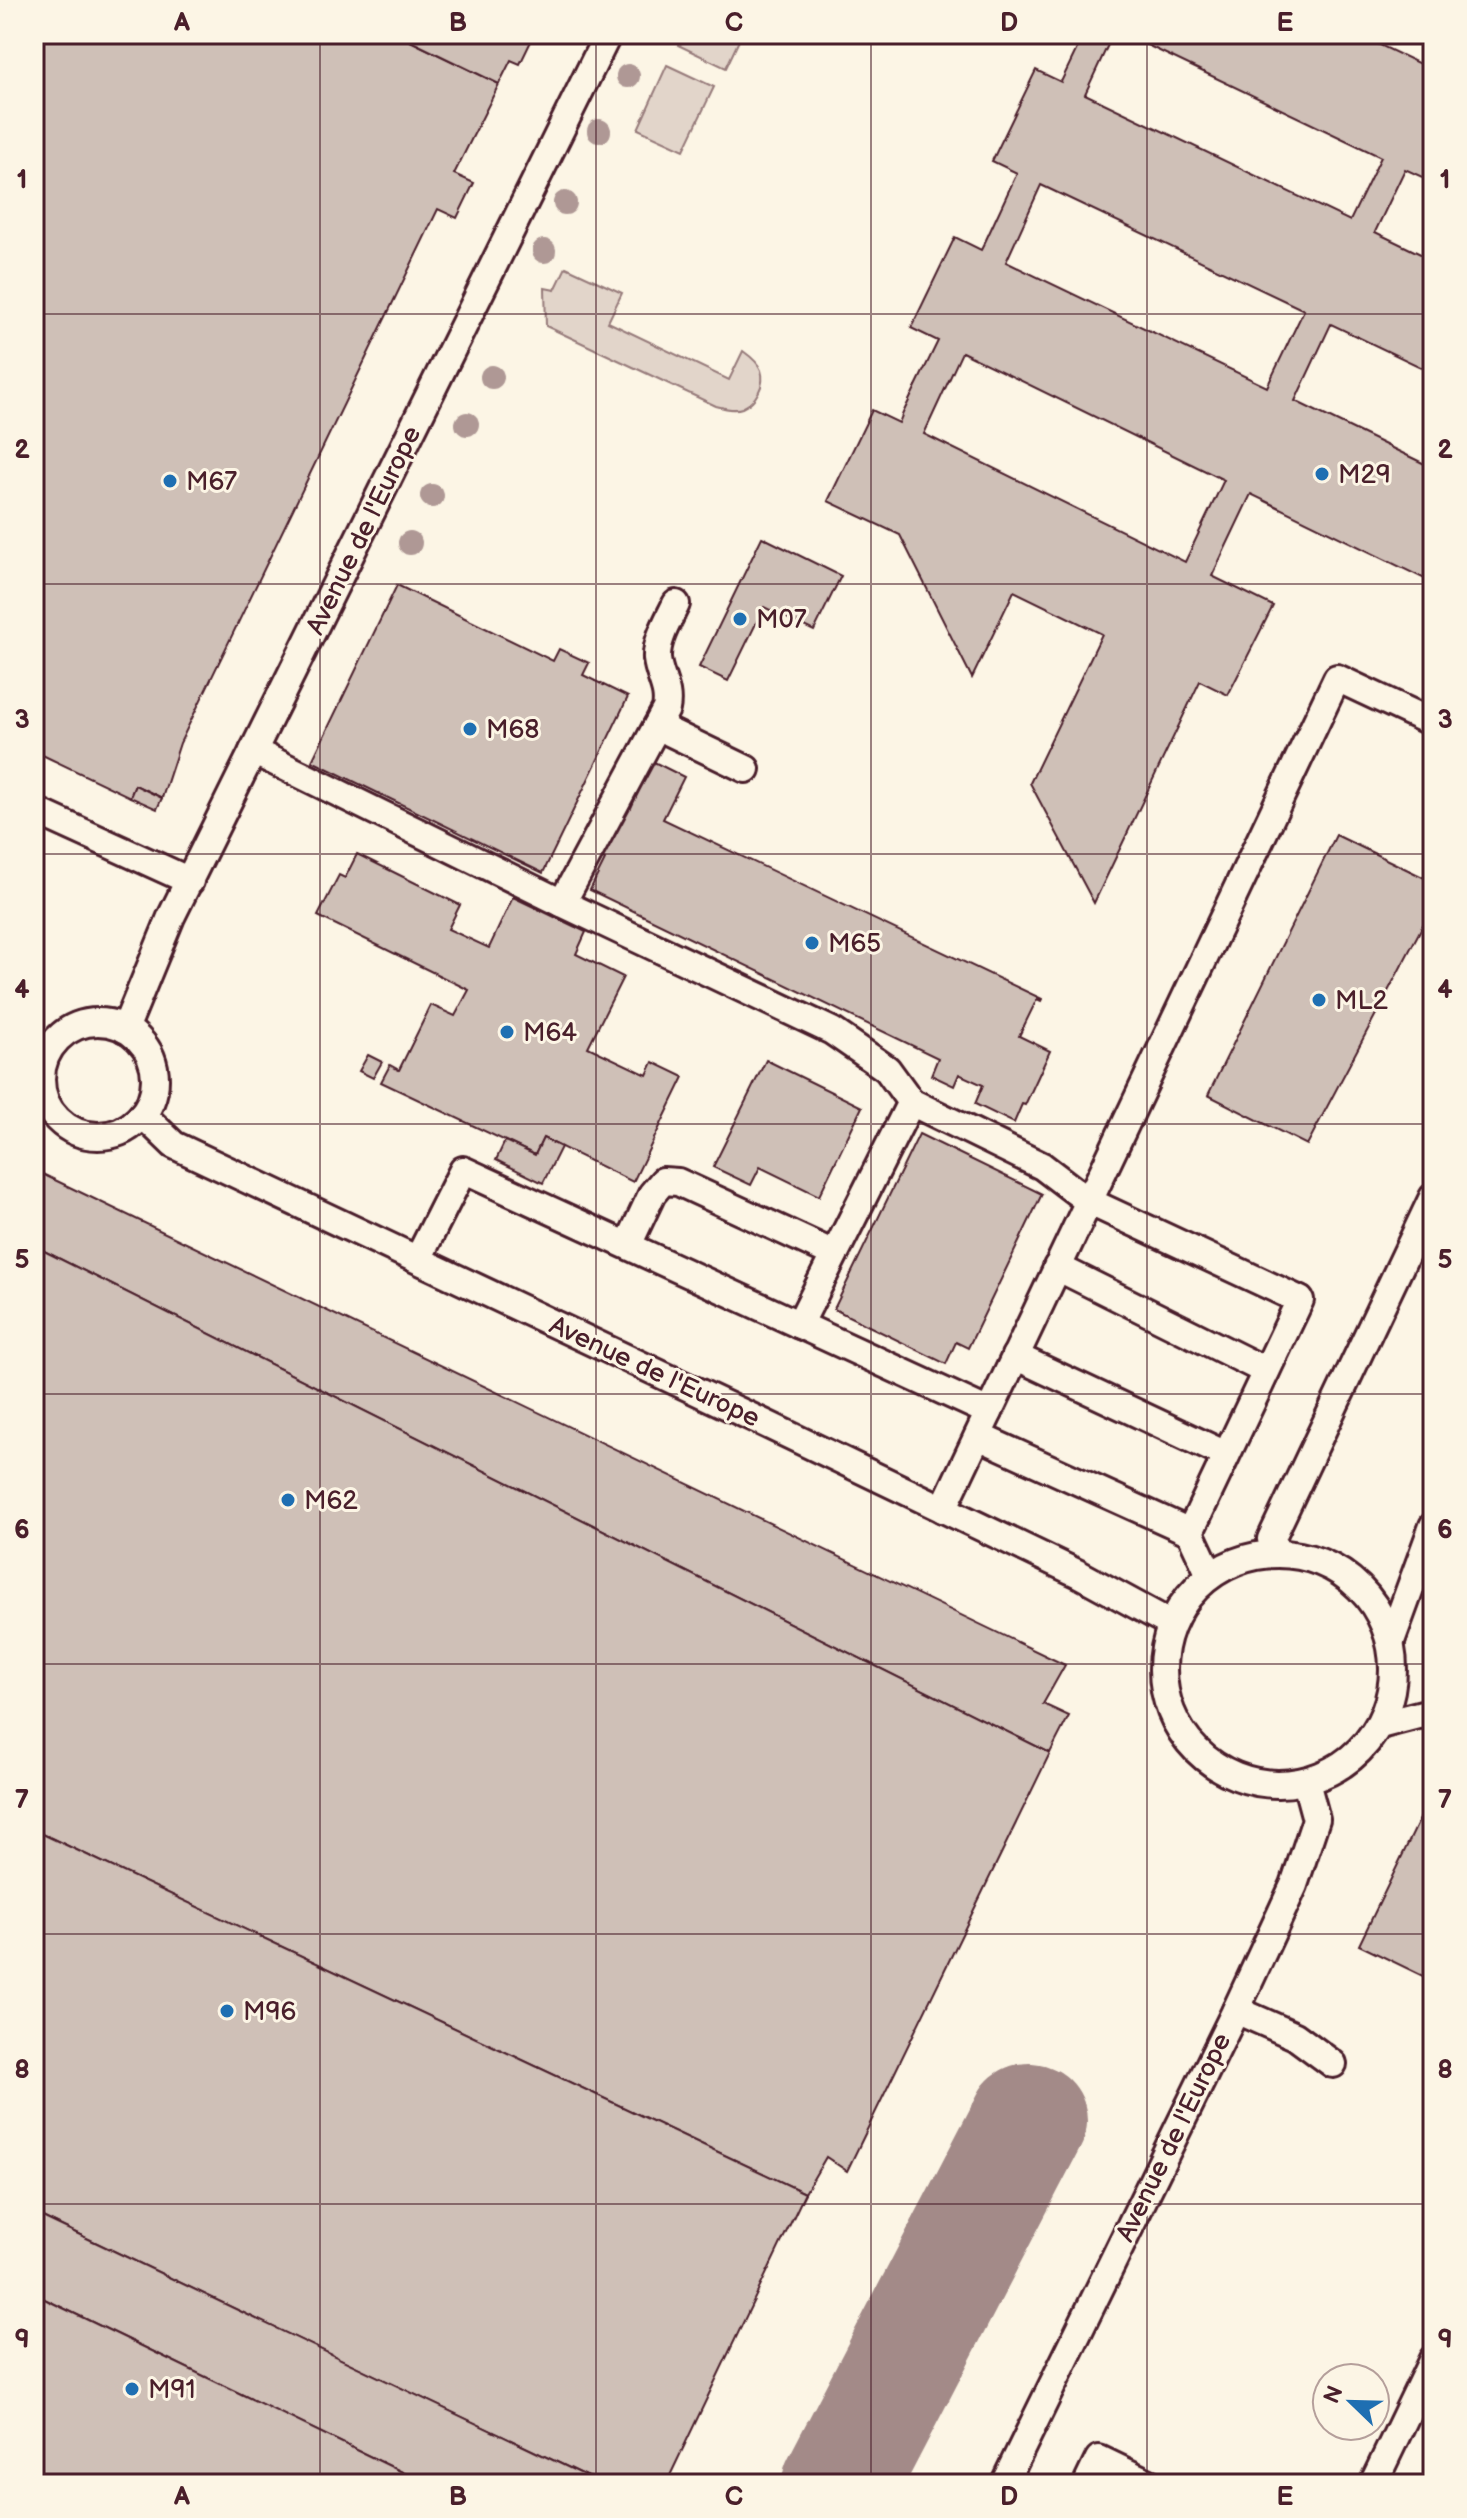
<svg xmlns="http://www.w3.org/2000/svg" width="1467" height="2518" viewBox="0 0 1467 2518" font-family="'Balsamiq Sans',sans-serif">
	<rect width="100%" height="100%" fill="#fcf5e5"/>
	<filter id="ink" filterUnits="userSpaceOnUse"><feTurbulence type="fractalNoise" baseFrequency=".0125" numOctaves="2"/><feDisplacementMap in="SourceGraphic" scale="16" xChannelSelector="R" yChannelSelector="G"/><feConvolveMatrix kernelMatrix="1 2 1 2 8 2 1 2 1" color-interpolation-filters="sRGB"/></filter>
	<g filter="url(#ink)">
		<g fill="#e2d5ca" stroke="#967a7a" stroke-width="2">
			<path d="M683,34H742L726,68L678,45Z"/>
			<path d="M667,65L714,87L684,150L638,129Z"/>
			<path d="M566,267L622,293L608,322L729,380L743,351C750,356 758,362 761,370C766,384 756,402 742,408C734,411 724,408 716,406L546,326L545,288L555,290Z"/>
		</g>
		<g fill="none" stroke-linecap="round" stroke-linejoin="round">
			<path stroke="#a38a88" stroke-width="116" d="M840,2484L1029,2121"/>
		</g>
		<g fill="#cfc0b7" stroke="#4a1f2b" stroke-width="2" fill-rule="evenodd">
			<path d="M34,34H396L499,84L454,174L474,183L457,218L438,209L180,743L162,798L135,785L130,797L34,751Z"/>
			<path d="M396,34H537L539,35H534L520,64L511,60L499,84Z"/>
			<path d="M1084,34H1113L1085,94L1350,221L1381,157L1124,34H1357L1424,66L1433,46V182L1405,169L1375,232L1433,260V373L1331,324L1295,401L1433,468V583L1251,494L1212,576L1273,606L1228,695L1200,681L1094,903L1030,783L1102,634L1014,591L972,678L900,535L828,501L872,410L899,423L903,413L938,341L911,328L955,237L981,250L985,242L1017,173L992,161L1036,70L1061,82ZM1041,185L1304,310L1267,387L1006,262ZM962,352L1224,480L1185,562L924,434Z"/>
			<path d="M762,537L841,576L814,631L764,607L728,681L699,667Z"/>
			<path d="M397,585L553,661L559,649L589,663L583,675L628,697L543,873L312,761Z"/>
			<path d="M652,761L684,777L663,819L1042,999L1041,1001L1037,999L1019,1036L1050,1051L1025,1105L1022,1104L1014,1123L975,1104L983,1085L959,1074L954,1086L931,1075L938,1058L590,890L605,860L595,855L620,803L631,808Z"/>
			<path d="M135,785L162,798L157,809L130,797Z"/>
			<path d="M1336,835L1433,882V906L1307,1145L1208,1095Z"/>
			<path d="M357,854L460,905L448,929L489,948L513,897L586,932L576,954L623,977L588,1047L647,1075L653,1062L684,1077L633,1182L543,1138L535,1155L381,1082L390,1065L399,1070L431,1005L455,1016L469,990L318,916L339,875L345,878Z"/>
			<path d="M368,1055L382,1062L373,1078L359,1071Z"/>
			<path d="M766,1060L862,1107L819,1196L760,1167L751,1185L713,1167Z"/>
			<path d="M919,1134L1042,1194L968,1348L956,1342L946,1364L834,1309Z"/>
			<path d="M543,1138L561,1147L543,1183L496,1160L505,1141L535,1155Z"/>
			<path d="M34,1170L1065,1665L1043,1704L1069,1716L1050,1753L34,1246Z"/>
			<path d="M34,1246L1050,1753L847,2171L826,2157L805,2193L34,1830Z"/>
			<path d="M1430,1798L1433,1799V1981L1359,1945Z"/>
			<path d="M34,1830L805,2193L666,2484H603L34,2213Z"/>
			<path d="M34,2213L603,2484H427L34,2294Z"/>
			<path d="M34,2294L427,2484H34Z"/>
		</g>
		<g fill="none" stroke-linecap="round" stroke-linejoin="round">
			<g stroke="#4a1f2b" stroke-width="32">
				<g id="lane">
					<path d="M657,726L746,769"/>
					<path d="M253,751L562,903L832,1031L887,1069L911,1102L1042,1166L1088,1201L1300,1300L1190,1532L1210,1575"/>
					<path d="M34,810L190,881"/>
					<path d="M562,903L666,709C670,690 659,677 657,659C656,640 668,621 676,604"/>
					<circle cx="98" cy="1079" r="57"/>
					<path d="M125,1029L171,917L608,34"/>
					<path d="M143,1115L174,1145L764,1423L1079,1574L1171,1624"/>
					<path d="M628,1245L652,1194L663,1181L678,1182L834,1254"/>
					<path d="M418,1259L463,1170L989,1412"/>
					<path d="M1057,1267L1266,1371"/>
					<path d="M799,1325L911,1102"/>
					<path d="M1015,1356L1226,1455"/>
					<path d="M978,1436L1190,1532"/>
					<path d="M943,1509L1337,678L1433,723"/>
					<path d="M1279,1553L1271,1539L1433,1197"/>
					<circle cx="1278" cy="1669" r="115"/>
					<path d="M1391,1641L1433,1526"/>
					<path d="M1380,1725L1422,1714L1433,1718"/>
					<path d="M1236,2010L1295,2036L1333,2064"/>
					<path d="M1004,2484L1236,2010L1294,1885L1316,1819L1306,1782"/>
					<path d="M1087,2484L1099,2459L1151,2484"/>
					<path d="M1373,2484L1433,2359"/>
				</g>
			</g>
			<use href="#lane" stroke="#fcf5e5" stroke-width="26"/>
		</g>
		<g fill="#af9895">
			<circle cx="628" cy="76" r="12"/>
			<circle cx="599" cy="131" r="12"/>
			<circle cx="565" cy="203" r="12"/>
			<circle cx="544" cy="251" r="12"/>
			<circle cx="492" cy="377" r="12"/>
			<circle cx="467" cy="424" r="12"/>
			<circle cx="432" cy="496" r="12"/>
			<circle cx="410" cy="543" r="12"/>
		</g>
	</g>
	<path fill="none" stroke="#4a1f2b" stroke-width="2" stroke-opacity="0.55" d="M320,34V2484M596,34V2484M871,34V2484M1147,34V2484M34,314H1433M34,584H1433M34,854H1433M34,1124H1433M34,1394H1433M34,1664H1433M34,1934H1433M34,2204H1433"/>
	<g fill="#1f6fb2" stroke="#fcf5e5" stroke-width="3">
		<circle cx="1322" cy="474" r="8"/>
		<circle cx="170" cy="481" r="8"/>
		<circle cx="740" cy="619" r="8"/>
		<circle cx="470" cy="729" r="8"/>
		<circle cx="812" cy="943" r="8"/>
		<circle cx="1319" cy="1000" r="8"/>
		<circle cx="507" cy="1032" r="8"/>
		<circle cx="288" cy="1500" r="8"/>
		<circle cx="227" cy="2011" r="8"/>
		<circle cx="132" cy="2389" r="8"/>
	</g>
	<g text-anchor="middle" stroke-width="6" stroke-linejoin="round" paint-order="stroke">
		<g font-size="26" fill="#4a1f2b" stroke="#fcf5e5" text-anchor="start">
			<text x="1338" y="483">M29</text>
			<text x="186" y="490">M67</text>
			<text x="756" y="628">M07</text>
			<text x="486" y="738">M68</text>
			<text x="828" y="952">M65</text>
			<text x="1335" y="1009">ML2</text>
			<text x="523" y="1041">M64</text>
			<text x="304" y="1509">M62</text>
			<text x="243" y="2020">M96</text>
			<text x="148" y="2398">M91</text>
		</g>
		<g font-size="26" fill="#4a1f2b" stroke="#fcf5e5">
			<text transform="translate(363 530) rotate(-64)" y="9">Avenue de l'Europe</text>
			<text transform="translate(655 1371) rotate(25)" y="9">Avenue de l'Europe</text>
			<text transform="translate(1173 2137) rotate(-64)" y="9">Avenue de l'Europe</text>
		</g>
	</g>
	<rect width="1467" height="2518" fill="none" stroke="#fcf5e5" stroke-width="88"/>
	<g transform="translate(1351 2402) rotate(293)"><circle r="38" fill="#fcf5e5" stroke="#b59f9b" stroke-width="2"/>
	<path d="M0-6L14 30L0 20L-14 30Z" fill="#1f6fb2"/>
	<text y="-12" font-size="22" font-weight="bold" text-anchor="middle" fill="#4a1f2b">N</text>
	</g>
	<rect x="44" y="44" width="1379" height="2430" fill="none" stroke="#4a1f2b" stroke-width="3"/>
	<g font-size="26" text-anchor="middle" font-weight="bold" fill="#4a1f2b">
		<text x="182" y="31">A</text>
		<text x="458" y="31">B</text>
		<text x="734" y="31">C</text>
		<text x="1009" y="31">D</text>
		<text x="1285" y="31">E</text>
		<text x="22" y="188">1</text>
		<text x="1445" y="188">1</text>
		<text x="22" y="458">2</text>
		<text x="1445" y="458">2</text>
		<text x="22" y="728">3</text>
		<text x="1445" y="728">3</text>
		<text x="22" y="998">4</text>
		<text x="1445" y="998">4</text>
		<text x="22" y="1268">5</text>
		<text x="1445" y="1268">5</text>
		<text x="22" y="1538">6</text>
		<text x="1445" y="1538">6</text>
		<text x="22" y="1808">7</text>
		<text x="1445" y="1808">7</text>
		<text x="22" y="2078">8</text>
		<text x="1445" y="2078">8</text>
		<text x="22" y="2348">9</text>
		<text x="1445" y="2348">9</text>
		<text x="182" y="2505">A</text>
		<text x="458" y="2505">B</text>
		<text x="734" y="2505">C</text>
		<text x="1009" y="2505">D</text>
		<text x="1285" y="2505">E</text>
	</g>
</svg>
